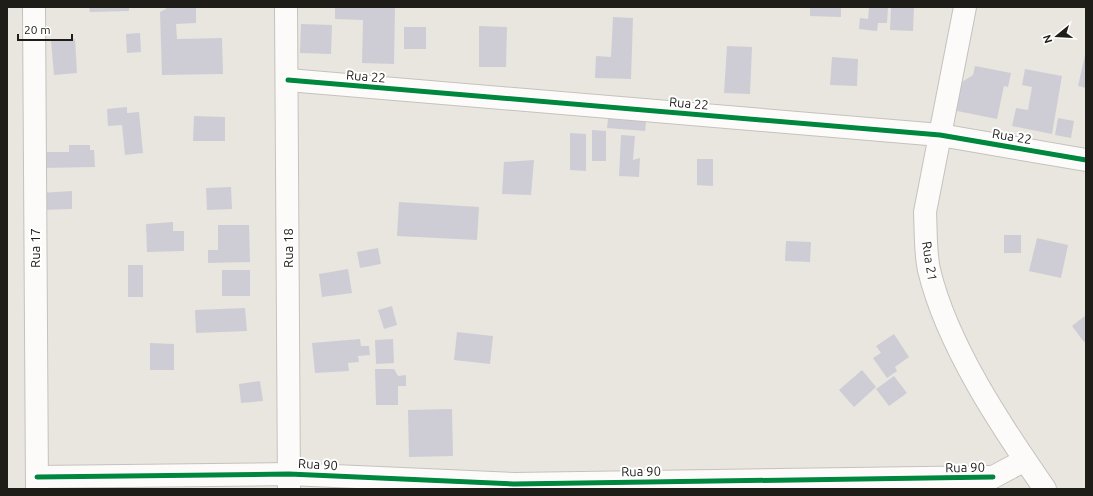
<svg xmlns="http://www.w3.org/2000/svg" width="1093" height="496" viewBox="0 0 1093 496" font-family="Ubuntu,sans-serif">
	<rect width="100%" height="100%" fill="#e9e6df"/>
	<g fill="#cecdd6">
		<path d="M89,7H129V11L90,12Z"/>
		<path d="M166,7H196V23L176,24L177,39L222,38L223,74L162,75L160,12L166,9Z"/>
		<path d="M335,7H395L394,64L362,63L363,20L335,19Z"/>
		<path d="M810,7H841V17L810,16Z"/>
		<path d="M869,7H888L887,23H878L877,31L859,29L860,18L868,19Z"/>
		<path d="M891,7H914L913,31L890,30Z"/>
		<path d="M613,17L633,18L631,79L595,78L596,56L611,57Z"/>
		<path d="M301,24L332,25L331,54L300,53Z"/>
		<path d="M479,26L507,27L506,67H479Z"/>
		<rect x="404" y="27" width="22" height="22"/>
		<path d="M140,33L141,52L127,53L126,34Z"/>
		<path d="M75,39L77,73L54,75L51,41Z"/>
		<path d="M727,46L752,47L750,94L724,93Z"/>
		<path d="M1085,55H1086V88L1078,86Z"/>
		<path d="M832,57L858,59L857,86L830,85Z"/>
		<path d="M975,66L1011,73L1008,87L1004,86L997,119L952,110L957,85L973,75Z"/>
		<path d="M1025,69L1062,76L1052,134L1012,126L1016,108L1028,110L1032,87L1022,85Z"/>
		<path d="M127,107V113L139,112L143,153L125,155L122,125L108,126L107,109Z"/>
		<path d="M609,111L647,115L645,131L607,128Z"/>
		<path d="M194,116L225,117V141H193Z"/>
		<path d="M1058,118L1074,121L1071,138L1055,135Z"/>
		<path d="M592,130L606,131V161H592Z"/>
		<path d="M570,133L586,134V171L570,170Z"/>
		<path d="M621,135L635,136L633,160L640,158L639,177L619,176Z"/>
		<path d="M69,145H90V150H94L95,167L42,168L41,152H69Z"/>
		<path d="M697,159H713V186L697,185Z"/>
		<path d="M534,160L531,195L502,194L504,162Z"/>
		<path d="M231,187L232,209L207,210L206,188Z"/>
		<path d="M72,191V209L40,210L39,193Z"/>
		<path d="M399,202L479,207L477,240L397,236Z"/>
		<path d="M173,222V231H184V251L147,252L146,224Z"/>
		<path d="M218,225H249L250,262L208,263V250H218Z"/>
		<rect x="1004" y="235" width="17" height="18"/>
		<path d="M1037,238L1068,245L1061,278L1029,271Z"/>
		<path d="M786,241L811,242L810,262L785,261Z"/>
		<path d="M378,248L381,264L360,268L357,252Z"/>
		<rect x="128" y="265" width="15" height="32"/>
		<path d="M348,269L352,293L322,297L319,274Z"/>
		<rect x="222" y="270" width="28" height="26"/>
		<path d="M392,306L397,325L384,329L378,310Z"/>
		<path d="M245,308L247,331L196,333L195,310Z"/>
		<path d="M1086,315V341L1084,342L1072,326Z"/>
		<path d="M457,332L493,336L490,364L454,360Z"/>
		<path d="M894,334L909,357L895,367L897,371L887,378L873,358L881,353L876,346Z"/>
		<path d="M360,339L361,346H369L370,355L358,356L359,362L348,363L349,371L315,373L312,343Z"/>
		<path d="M393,339L394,363L376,364L375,340Z"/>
		<path d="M150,343L174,344V370H150Z"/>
		<path d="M375,369H394L398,376L406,375V386H398V405H376Z"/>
		<path d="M862,370L876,387L854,407L839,390Z"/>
		<path d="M894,376L907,393L889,406L876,389Z"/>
		<path d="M260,381L263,401L241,403L239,384Z"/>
		<path d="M452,409L453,456L409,457L408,410Z"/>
	</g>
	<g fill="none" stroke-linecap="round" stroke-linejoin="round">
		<g stroke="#c5c2be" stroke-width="24">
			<g id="minor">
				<path d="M34,7L37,489"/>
				<path d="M286,7L289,488"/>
				<path d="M965,7L925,212C926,231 925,251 929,270C947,345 1001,426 1045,489"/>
				<path d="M288,80L940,135L1086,160"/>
				<path d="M37,477L289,474L514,484L993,477"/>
				<path d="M980,484L1025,460"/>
			</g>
		</g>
		<use href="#minor" stroke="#fcfbfa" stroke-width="22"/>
		<g stroke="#fff" stroke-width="8">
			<g id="cycleway">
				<path d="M288,80L940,135L1086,160"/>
				<path d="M37,477L289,474L514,484L993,477"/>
			</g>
		</g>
		<use href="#cycleway" stroke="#00873e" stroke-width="5"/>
	</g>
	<g text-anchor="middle" stroke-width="4" stroke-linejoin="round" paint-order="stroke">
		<g font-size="13" fill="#1f1d18" stroke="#fff">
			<text transform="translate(366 76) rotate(5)" y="5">Rua 22</text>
			<text transform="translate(689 103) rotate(5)" y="5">Rua 22</text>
			<text transform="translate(1012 136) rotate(9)" y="5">Rua 22</text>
			<text transform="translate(35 248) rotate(-90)" y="5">Rua 17</text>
			<text transform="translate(288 248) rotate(-90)" y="5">Rua 18</text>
			<text transform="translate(930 261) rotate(81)" y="5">Rua 21</text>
			<text transform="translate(318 464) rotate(3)" y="5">Rua 90</text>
			<text transform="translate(965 467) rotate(-1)" y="5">Rua 90</text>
			<text transform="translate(641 471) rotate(-1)" y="5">Rua 90</text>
		</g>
	</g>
	<rect width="1093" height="496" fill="none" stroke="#1f1d18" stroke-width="16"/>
	<g transform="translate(1057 36) rotate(252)" stroke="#ffffff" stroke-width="3" paint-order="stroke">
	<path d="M0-3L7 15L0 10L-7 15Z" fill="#1f1d18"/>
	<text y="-6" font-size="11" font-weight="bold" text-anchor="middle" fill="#1f1d18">N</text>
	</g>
	<path d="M18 34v6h54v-6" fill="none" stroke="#1f1d18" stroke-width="2"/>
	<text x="24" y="34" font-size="12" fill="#1f1d18" stroke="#ffffff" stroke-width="3" paint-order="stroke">20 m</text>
</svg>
